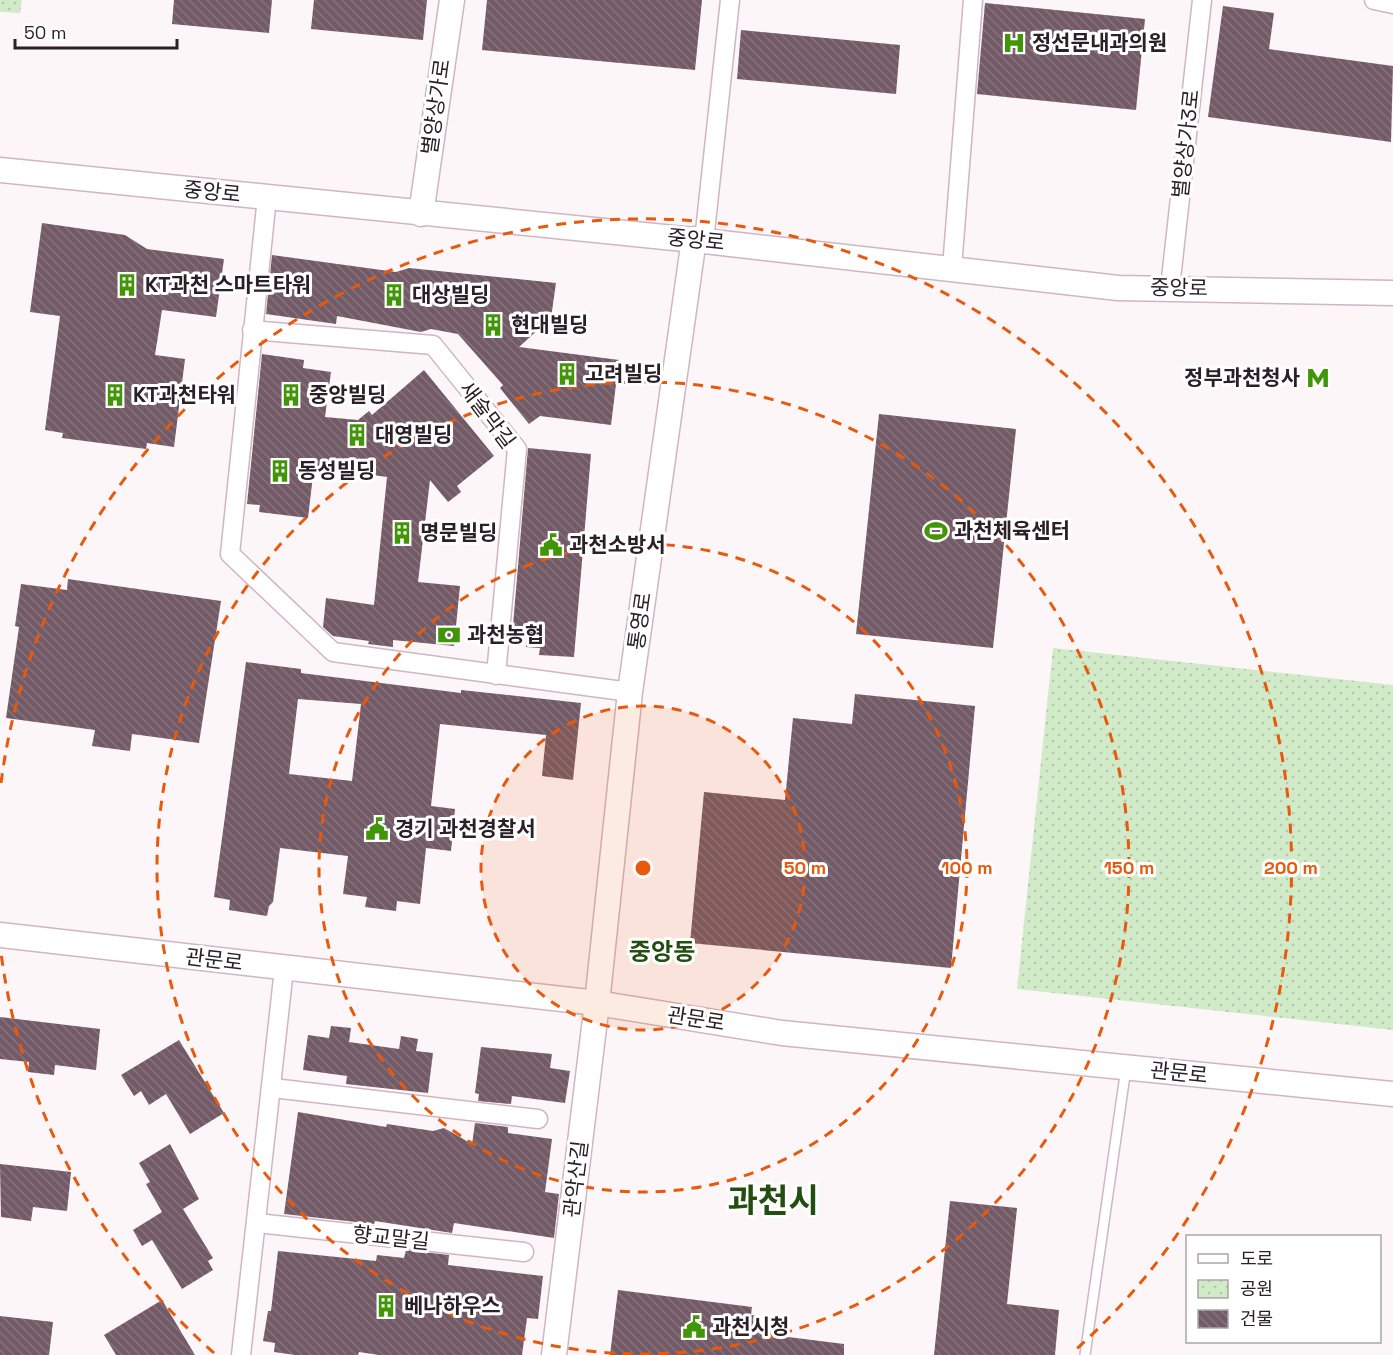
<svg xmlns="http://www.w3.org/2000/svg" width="1393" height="1355" viewBox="0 0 1393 1355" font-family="'Space Grotesk','Noto Sans KR',sans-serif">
	<defs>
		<pattern id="park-dots" width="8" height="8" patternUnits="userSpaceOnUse" patternTransform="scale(1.5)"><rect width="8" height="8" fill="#d1ebc8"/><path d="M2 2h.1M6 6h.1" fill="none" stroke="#b4c9ac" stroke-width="1.8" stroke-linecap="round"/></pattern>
		<pattern id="building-back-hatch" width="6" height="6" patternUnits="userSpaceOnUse" patternTransform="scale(1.5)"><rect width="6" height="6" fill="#725a66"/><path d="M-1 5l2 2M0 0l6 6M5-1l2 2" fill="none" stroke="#85727c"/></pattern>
	</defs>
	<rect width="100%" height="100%" fill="#fcf6f9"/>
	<g fill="url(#park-dots)">
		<path d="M0,0H22L20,13L0,12Z"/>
		<path d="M1053,648L1393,685V1030L1017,989Z"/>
	</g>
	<g fill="url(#building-back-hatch)" fill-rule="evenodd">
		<path d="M174,0H272L269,33L172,24Z"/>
		<path d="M314,0H427L423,40L311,29Z"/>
		<path d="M487,0H702L695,70L482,50Z"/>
		<path d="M985,3L1145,19L1136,110L977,94Z"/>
		<path d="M1223,6L1274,13L1269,49L1393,66L1391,142L1208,117Z"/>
		<path d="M741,30L900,45L896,94L737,79Z"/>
		<path d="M42,223L125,235L147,249L224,259L216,317L162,310L155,355L185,359L174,447L147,443L146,449L62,438L63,433L45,430L60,316L30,312Z"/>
		<path d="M272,255L396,272L409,268L556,283L551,318L519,347L619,360L611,425L540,416L529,424L500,388L503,385L458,334L431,329L421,332L337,316L336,324L266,314Z"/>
		<path d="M262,354L304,360L303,368L331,372L325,417L358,420L369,411L372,415L424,370L494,456L457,486L461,492L448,502L430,480L418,582L460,586L454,646L393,640V647L368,644L369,641L333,636L323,627L326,598L374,605L387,477L314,467L308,518L259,512L260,505L247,504Z"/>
		<path d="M879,414L1016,429L993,648L856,634Z"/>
		<path d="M528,448L591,454L574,657L539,655L540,648L526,647V638L512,637Z"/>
		<path d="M68,579L221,601L199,743L132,734L130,751L92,746L95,730L6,718L19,627L15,626L21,584L67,590Z"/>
		<path d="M246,662L301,669V673L461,693V690L581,703L573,780L542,776L546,735L440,724L431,806L455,809L451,851L426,848L420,904L397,901L396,911L365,907L367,897L343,894L348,856L280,848L273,902L269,906L267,916L229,910L230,900L214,897ZM298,699L361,704L352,781L289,774Z"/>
		<path d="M855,694L975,706L951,968L690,943L704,792L785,800L793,718L852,724Z"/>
		<path d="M0,1017L100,1029L96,1070L55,1065L54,1075L28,1072L29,1062L0,1059Z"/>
		<path d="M331,1026L351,1028L349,1042L399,1049L401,1036L418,1039L416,1051L433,1053L428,1093L346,1084L347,1076L303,1070L308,1035L329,1038Z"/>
		<path d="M179,1040L224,1113L190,1134L166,1094L149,1105L141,1091L134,1096L121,1075Z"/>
		<path d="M481,1047L552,1054L550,1068L570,1071L565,1103L512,1096L511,1104L478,1101L479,1094L475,1093Z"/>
		<path d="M298,1112L386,1127L387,1124L433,1131L444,1128L472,1144L475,1123L508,1127V1133L552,1139L545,1192L559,1194L554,1238L454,1223L452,1233L375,1221L374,1224L284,1214Z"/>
		<path d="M170,1144L199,1199L183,1209L213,1258L208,1261L213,1270L182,1289L152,1240L142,1246L133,1230L162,1212L146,1184L150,1182L139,1163Z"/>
		<path d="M0,1164L71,1172L67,1211L33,1207L31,1221L1,1217Z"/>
		<path d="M950,1201L1017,1208L1007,1304L1059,1310L1055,1355H934Z"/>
		<path d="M406,1250L449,1255L448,1265L543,1276L538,1319L527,1318L522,1355H379L359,1352L358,1355H295L274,1352L275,1343L263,1341L268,1311H271L278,1251L376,1261L377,1255L404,1258Z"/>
		<path d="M618,1290L752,1307L751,1315L774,1318L772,1335L844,1344V1355H610Z"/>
		<path d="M162,1300L195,1355H116L104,1335Z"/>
		<path d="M0,1316L53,1322L49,1355H0Z"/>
	</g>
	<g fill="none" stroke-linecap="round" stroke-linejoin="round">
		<g stroke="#d0b5c3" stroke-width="12">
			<path id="lane" d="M1085,1355L1126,1068"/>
		</g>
		<g stroke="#d0b5c3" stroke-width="21">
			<g id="street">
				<path d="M1374,0L1393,4"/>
				<path d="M267,197L230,554L333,652L630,692"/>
				<path d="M704,241L730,0"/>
				<path d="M952,268L973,0"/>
				<path d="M1170,288L1202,0"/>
				<path d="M252,330L433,345L517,449L496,675"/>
				<path d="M273,1088L538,1119"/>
				<path d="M257,1223L524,1252"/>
				<path d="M241,1355L284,969"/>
			</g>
		</g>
		<g stroke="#d0b5c3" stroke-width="27">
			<g id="secondary">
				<path d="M0,170L704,241L1118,288L1393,293"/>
				<path d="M421,214L452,0"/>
				<path d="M0,935L597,1003L782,1033L1393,1094"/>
				<path d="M554,1355L597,1003L630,692L694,239"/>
			</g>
		</g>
		<use href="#lane" stroke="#fff" stroke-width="9"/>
		<use href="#street" stroke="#fff" stroke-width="18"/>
		<use href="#secondary" stroke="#fff" stroke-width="24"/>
	</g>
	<circle cx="643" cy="868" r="162" fill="#e8590c" fill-opacity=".12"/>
	<g fill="none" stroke="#e8590c" stroke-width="3" stroke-dasharray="10 8">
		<circle cx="643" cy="868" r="162"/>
		<circle cx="643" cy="868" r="324"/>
		<circle cx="643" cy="868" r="486"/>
		<path d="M214 1353A648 648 0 0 1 1 953M1 783A648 648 0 1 1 1072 1353"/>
	</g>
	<defs>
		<g id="hospital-bare" transform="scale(1.8)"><path d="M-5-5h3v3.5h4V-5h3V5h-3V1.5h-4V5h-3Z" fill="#419607" stroke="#fff" stroke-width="2.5" paint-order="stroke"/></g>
		<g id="building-bare" transform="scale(1.8)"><path d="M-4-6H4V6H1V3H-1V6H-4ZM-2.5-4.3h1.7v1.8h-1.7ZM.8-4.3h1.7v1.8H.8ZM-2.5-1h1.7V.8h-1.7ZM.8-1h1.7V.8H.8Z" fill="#419607" stroke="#fff" stroke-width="2.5" paint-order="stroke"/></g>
		<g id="metro-bare" transform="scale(1.8)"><path d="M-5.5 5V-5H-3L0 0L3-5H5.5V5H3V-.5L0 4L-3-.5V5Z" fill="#419607" stroke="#fff" stroke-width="2.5" paint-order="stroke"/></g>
		<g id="stadium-bare" transform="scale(1.8)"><path d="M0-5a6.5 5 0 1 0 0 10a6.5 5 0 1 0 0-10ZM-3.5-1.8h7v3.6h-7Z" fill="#419607" stroke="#fff" stroke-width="2.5" paint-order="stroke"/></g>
		<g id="civic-bare" transform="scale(1.8)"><path d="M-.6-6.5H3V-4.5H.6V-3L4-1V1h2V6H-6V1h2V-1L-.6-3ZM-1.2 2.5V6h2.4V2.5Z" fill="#419607" stroke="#fff" stroke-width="2.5" paint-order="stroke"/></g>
		<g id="bank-bare" transform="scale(1.8)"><path d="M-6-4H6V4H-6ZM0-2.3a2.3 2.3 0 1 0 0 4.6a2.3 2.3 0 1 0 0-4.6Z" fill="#419607" stroke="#fff" stroke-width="2.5" paint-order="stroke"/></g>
	</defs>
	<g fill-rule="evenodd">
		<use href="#hospital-bare" x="1014" y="43"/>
		<use href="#building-bare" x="127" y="285"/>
		<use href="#building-bare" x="394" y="295"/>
		<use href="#building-bare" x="493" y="325"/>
		<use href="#building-bare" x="567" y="374"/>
		<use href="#metro-bare" x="1318" y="378"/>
		<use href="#building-bare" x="115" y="395"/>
		<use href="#building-bare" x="291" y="395"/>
		<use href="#building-bare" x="357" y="435"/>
		<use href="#building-bare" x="280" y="471"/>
		<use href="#stadium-bare" x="936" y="531"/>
		<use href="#building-bare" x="402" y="533"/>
		<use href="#civic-bare" x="551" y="545"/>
		<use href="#bank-bare" x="449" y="635"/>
		<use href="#civic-bare" x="377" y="829"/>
		<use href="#building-bare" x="386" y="1306"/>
		<use href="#civic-bare" x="694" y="1327"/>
	</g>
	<g text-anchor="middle" stroke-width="6" stroke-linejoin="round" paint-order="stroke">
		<g font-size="21" font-weight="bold" fill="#2a2025" stroke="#fff" text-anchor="start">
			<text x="1032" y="50">정선문내과의원</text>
			<text x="145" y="292">KT과천 스마트타워</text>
			<text x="412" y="302">대상빌딩</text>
			<text x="511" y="332">현대빌딩</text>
			<text x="585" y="381">고려빌딩</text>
			<text x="1300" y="385" text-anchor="end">정부과천청사</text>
			<text x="133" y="402">KT과천타워</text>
			<text x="309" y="402">중앙빌딩</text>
			<text x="375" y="442">대영빌딩</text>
			<text x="298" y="478">동성빌딩</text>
			<text x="954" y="538">과천체육센터</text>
			<text x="420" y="540">명문빌딩</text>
			<text x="569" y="552">과천소방서</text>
			<text x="467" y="642">과천농협</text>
			<text x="395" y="836">경기 과천경찰서</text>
			<text x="404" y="1313">베나하우스</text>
			<text x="712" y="1334">과천시청</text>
		</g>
		<g font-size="21" fill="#2a2025" stroke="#fff">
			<text transform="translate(436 107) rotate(-82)" y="7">별양상가로</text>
			<text transform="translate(1186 144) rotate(-84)" y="7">별양상가3로</text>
			<text transform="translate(212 192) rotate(6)" y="7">중앙로</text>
			<text transform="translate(696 240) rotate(6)" y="7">중앙로</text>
			<text transform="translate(1179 288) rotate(1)" y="7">중앙로</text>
			<text transform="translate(487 415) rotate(53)" y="7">새술막길</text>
			<text transform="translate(640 621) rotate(-82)" y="7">통영로</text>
			<text transform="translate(214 960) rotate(7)" y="7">관문로</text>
			<text transform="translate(696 1019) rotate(9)" y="7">관문로</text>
			<text transform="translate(1179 1073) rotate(6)" y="7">관문로</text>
			<text transform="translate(576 1179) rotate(-83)" y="7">관악산길</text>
			<text transform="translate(391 1238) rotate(6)" y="7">향교말길</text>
		</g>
		<g font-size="24" font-weight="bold" fill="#244d10" stroke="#fff">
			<text x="662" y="960">중앙동</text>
		</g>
		<g font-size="33" font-weight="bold" fill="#244d10" stroke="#fff">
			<text x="773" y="1212">과천시</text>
		</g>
	</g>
	<circle cx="643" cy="868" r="9" fill="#e8590c" stroke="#fff" stroke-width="3"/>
	<g font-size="18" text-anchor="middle" font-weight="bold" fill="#e8590c" stroke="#fff" stroke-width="6" stroke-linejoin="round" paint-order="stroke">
		<text x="805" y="874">50 m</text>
		<text x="967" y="874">100 m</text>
		<text x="1129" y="874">150 m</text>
		<text x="1291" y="874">200 m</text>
	</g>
	<rect x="1186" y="1235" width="195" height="108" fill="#ffffff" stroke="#aaa6a8" stroke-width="1.5"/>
	<rect x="1198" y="1254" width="30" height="9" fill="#ffffff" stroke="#aaa6a8" stroke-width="1.5"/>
	<text x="1240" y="1265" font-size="18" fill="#2a2025">도로</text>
	<rect x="1198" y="1280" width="30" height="18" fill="url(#park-dots)" stroke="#aaa6a8" stroke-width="1.5"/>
	<text x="1240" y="1295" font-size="18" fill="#2a2025">공원</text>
	<rect x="1198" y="1310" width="30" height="18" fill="url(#building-back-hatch)" stroke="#aaa6a8" stroke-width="1.5"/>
	<text x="1240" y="1325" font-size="18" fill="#2a2025">건물</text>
	<path d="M15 39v9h162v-9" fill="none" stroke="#2a2025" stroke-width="3"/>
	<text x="24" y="39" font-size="18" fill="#2a2025" stroke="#ffffff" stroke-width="4.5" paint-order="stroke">50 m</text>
</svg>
